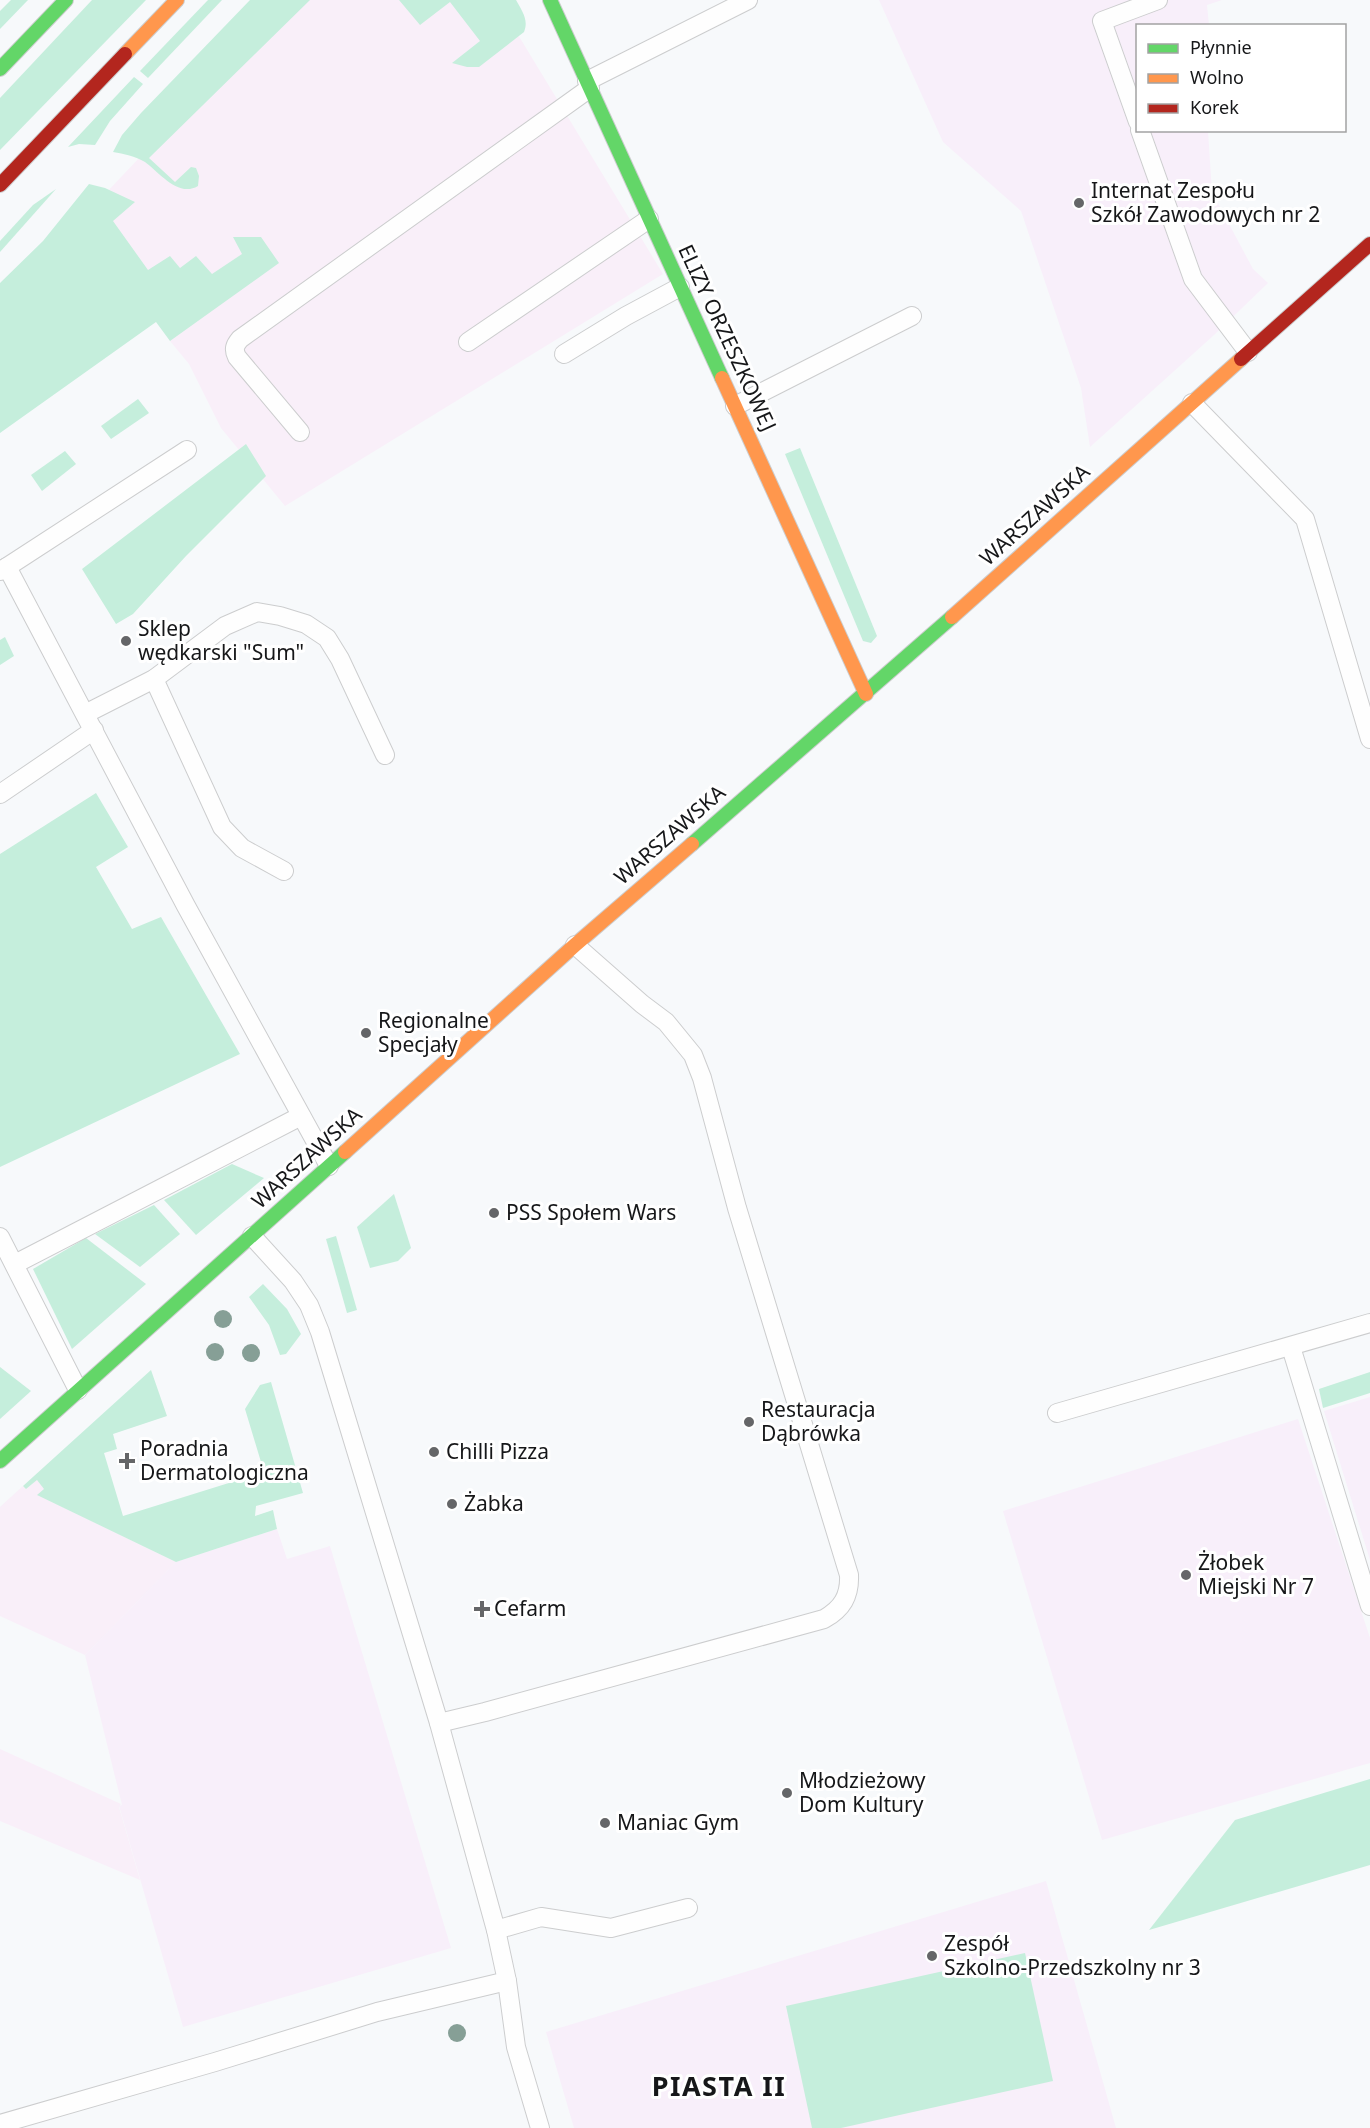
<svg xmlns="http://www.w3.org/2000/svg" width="1370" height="2128" viewBox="0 0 1370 2128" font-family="'Noto Sans',sans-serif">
	<rect width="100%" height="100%" fill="#f7f9fb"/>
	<g fill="#f9eff9">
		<path d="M289,0H497L663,274L285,506L221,428L189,364L170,341L86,214Z"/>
		<path d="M37,1480L45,1489L38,1495L176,1562L85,1655L0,1616V1507L23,1486L26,1489Z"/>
		<path d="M0,1749L121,1804L119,1807L140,1880L0,1821Z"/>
	</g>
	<g fill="#f8effa">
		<path d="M879,0H1222L1207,5L1209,25L1138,26V130L1208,131L1212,192L1253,269L1268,283L1214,335L1090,447L1081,388L1021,211L943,142Z"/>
		<path d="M1370,1397V1560L1324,1411Z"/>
		<path d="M1298,1419L1370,1638V1763L1102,1840L1003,1511Z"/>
		<path d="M277,1529L287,1559L330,1546L451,1948L183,2027L119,1806L122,1805L85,1655L176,1562Z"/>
		<path d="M1046,1881L1116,2128H574L546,2032Z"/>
	</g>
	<g fill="#c5eedc">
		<path d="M11,0H28L0,29V11Z"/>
		<path d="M92,0H146L0,150V98Z"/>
		<path d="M208,0H222L148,78L140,71Z"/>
		<path d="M250,0H310L149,158L175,182L191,167L196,168L199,176L198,186C178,198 159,172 145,162C135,156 124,154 113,152L122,135L141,113Z"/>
		<path d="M399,0H516C522,11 529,20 524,32L479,67H467L452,63L480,41L450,2L420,25Z"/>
		<path d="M134,77L143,84L110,121L95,145L79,144L68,147Z"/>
		<path d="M89,184L105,188L135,202L113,221L148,270L170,256L180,268L196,256L212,274L242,254L233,237H261L279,263L170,341L156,322L0,433V283L43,241Z"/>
		<path d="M56,189L0,252V241L33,205Z"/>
		<path d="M138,399L149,413L111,439L101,426Z"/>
		<path d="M246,444L266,476L186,556L133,614L116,624L82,569Z"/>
		<path d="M800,448L877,636L871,643L863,641L785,454Z"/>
		<path d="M65,451L76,464L42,491L31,475Z"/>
		<path d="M5,637L14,656L0,665V640Z"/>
		<path d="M96,793L128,847L96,867L132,929L161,917L240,1054L0,1167V854Z"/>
		<path d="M232,1164L264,1178L196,1235L164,1200Z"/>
		<path d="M394,1194L411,1248L398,1261L370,1268L357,1227Z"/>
		<path d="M154,1205L180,1234L140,1267L95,1234Z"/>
		<path d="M336,1236L357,1310L347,1313L326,1239Z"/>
		<path d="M86,1238L146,1284L72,1349L33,1269Z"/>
		<path d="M263,1284L287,1309L301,1334L286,1354L280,1355L269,1325L249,1297Z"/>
		<path d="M0,1367L31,1391L0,1419Z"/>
		<path d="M151,1370L167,1416L113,1434L117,1449L104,1453L123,1516L264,1472L245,1409L260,1385L271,1382L303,1493L256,1506L255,1516L273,1510L277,1529L176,1562L37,1495L44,1489L37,1480L26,1489L23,1486Z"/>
		<path d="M1370,1372V1393L1323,1408L1319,1389Z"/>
		<path d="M1370,1779V1865L1149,1930L1235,1820Z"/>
		<path d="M1025,1953L1053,2081L841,2128H812L786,2006Z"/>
	</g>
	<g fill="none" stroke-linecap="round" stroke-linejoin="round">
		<g stroke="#cccdce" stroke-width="20">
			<g id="lane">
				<path d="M587,81L748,0"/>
				<path d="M1138,122L1102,21L1158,0"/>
				<path d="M1140,130L1193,279L1248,352"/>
				<path d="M468,342L649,219"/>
				<path d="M564,354L626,316L680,287"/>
				<path d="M1192,403L1305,519L1370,739"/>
				<path d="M735,406L912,316"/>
				<path d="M300,432L237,357C233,349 235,345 240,339L590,88"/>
				<path d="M7,567L187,450"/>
				<path d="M0,571L7,567L186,906L329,1166"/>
				<path d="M154,679L222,827L242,848L284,871"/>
				<path d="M85,714L154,679L225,626L257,612L280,616L306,624L327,638L340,659L385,755"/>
				<path d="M0,794L94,730"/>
				<path d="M252,1236L293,1281L309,1305L320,1332L439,1723L496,1930L507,1981L516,2047L540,2128"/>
				<path d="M0,1237L78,1390"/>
				<path d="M15,1264L301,1116"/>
				<path d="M1291,1347L1370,1606"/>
				<path d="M1057,1413L1370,1323"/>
				<path d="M439,1723L485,1712L824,1619C842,1609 850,1596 849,1575L737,1208L702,1078L693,1055L666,1022L642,1004L575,945"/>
				<path d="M496,1930L541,1917L611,1928L688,1908"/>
				<path d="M0,2124L215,2062L377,2012L507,1981"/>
			</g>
		</g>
		<g stroke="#cccdce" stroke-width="16">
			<g id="fast">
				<path d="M550,0L722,378"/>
				<path d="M0,69L66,0"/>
				<path d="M692,844L952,617"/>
				<path d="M0,1461L345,1152"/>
			</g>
		</g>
		<g stroke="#cccdce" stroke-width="16">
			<g id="slow">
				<path d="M125,54L177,0"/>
				<path d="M722,378L866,694"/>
				<path d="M952,617L1241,359"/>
				<path d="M345,1152L575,945L692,844"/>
			</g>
		</g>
		<g stroke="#cccdce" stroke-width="16">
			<g id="jam">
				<path d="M0,185L125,54"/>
				<path d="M1241,359L1370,244"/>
			</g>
		</g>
		<use href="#lane" stroke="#fefefe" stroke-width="18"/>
		<use href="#fast" stroke="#63d668" stroke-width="14"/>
		<use href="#slow" stroke="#ff974d" stroke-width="14"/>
		<use href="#jam" stroke="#b3261e" stroke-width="14"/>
	</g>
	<g fill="#869f96">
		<circle cx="223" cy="1319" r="9"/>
		<circle cx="215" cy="1352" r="9"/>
		<circle cx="251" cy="1353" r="9"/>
		<circle cx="457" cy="2033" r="9"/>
	</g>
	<g fill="#656668" stroke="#fff" stroke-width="2">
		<circle cx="1079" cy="203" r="6"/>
		<circle cx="126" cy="641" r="6"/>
		<circle cx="366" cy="1033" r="6"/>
		<circle cx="494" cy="1213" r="6"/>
		<circle cx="749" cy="1422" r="6"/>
		<circle cx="434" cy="1452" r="6"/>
		<path d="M124 1452h6v6h6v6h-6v6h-6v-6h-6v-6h6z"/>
		<circle cx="452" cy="1504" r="6"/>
		<circle cx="1186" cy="1575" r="6"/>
		<path d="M479 1600h6v6h6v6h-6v6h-6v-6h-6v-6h6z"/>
		<circle cx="787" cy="1793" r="6"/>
		<circle cx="605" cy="1823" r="6"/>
		<circle cx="932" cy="1956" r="6"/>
	</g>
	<g text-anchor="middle" stroke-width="6" stroke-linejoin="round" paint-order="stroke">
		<g font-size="21" fill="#161719" stroke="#fff" text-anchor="start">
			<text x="1091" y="198">Internat Zespołu<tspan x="1091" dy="24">Szkół Zawodowych nr 2</tspan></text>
			<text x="138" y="636">Sklep<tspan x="138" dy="24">wędkarski "Sum"</tspan></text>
			<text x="378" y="1028">Regionalne<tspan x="378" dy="24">Specjały</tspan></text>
			<text x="506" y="1220">PSS Społem Wars</text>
			<text x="761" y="1417">Restauracja<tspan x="761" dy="24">Dąbrówka</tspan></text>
			<text x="140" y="1456">Poradnia<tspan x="140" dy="24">Dermatologiczna</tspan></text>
			<text x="446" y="1459">Chilli Pizza</text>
			<text x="464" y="1511">Żabka</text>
			<text x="1198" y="1570">Żłobek<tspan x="1198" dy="24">Miejski Nr 7</tspan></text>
			<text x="494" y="1616">Cefarm</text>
			<text x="799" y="1788">Młodzieżowy<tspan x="799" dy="24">Dom Kultury</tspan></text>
			<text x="617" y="1830">Maniac Gym</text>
			<text x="944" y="1951">Zespół<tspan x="944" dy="24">Szkolno-Przedszkolny nr 3</tspan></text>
		</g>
		<g font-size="21" fill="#161719" stroke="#fff">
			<text transform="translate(727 338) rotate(65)" y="7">ELIZY ORZESZKOWEJ</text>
			<text transform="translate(1035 515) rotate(-42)" y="7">WARSZAWSKA</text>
			<text transform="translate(670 835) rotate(-41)" y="7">WARSZAWSKA</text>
			<text transform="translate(307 1158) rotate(-42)" y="7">WARSZAWSKA</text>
		</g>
		<g font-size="27" font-weight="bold" letter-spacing="1.5" fill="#161719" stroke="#fff">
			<text x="719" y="2096">PIASTA II</text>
		</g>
	</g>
	<rect x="1136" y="24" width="210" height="108" fill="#ffffff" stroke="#a2a2a3" stroke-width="1.5"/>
	<rect x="1148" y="44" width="30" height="9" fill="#63d668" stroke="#a2a2a3" stroke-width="1.5"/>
	<text x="1190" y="54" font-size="18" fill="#161719">Płynnie</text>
	<rect x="1148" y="74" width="30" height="9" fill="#ff974d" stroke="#a2a2a3" stroke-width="1.5"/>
	<text x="1190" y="84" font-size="18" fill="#161719">Wolno</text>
	<rect x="1148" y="104" width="30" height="9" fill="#b3261e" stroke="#a2a2a3" stroke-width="1.5"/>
	<text x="1190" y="114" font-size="18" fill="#161719">Korek</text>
</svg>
